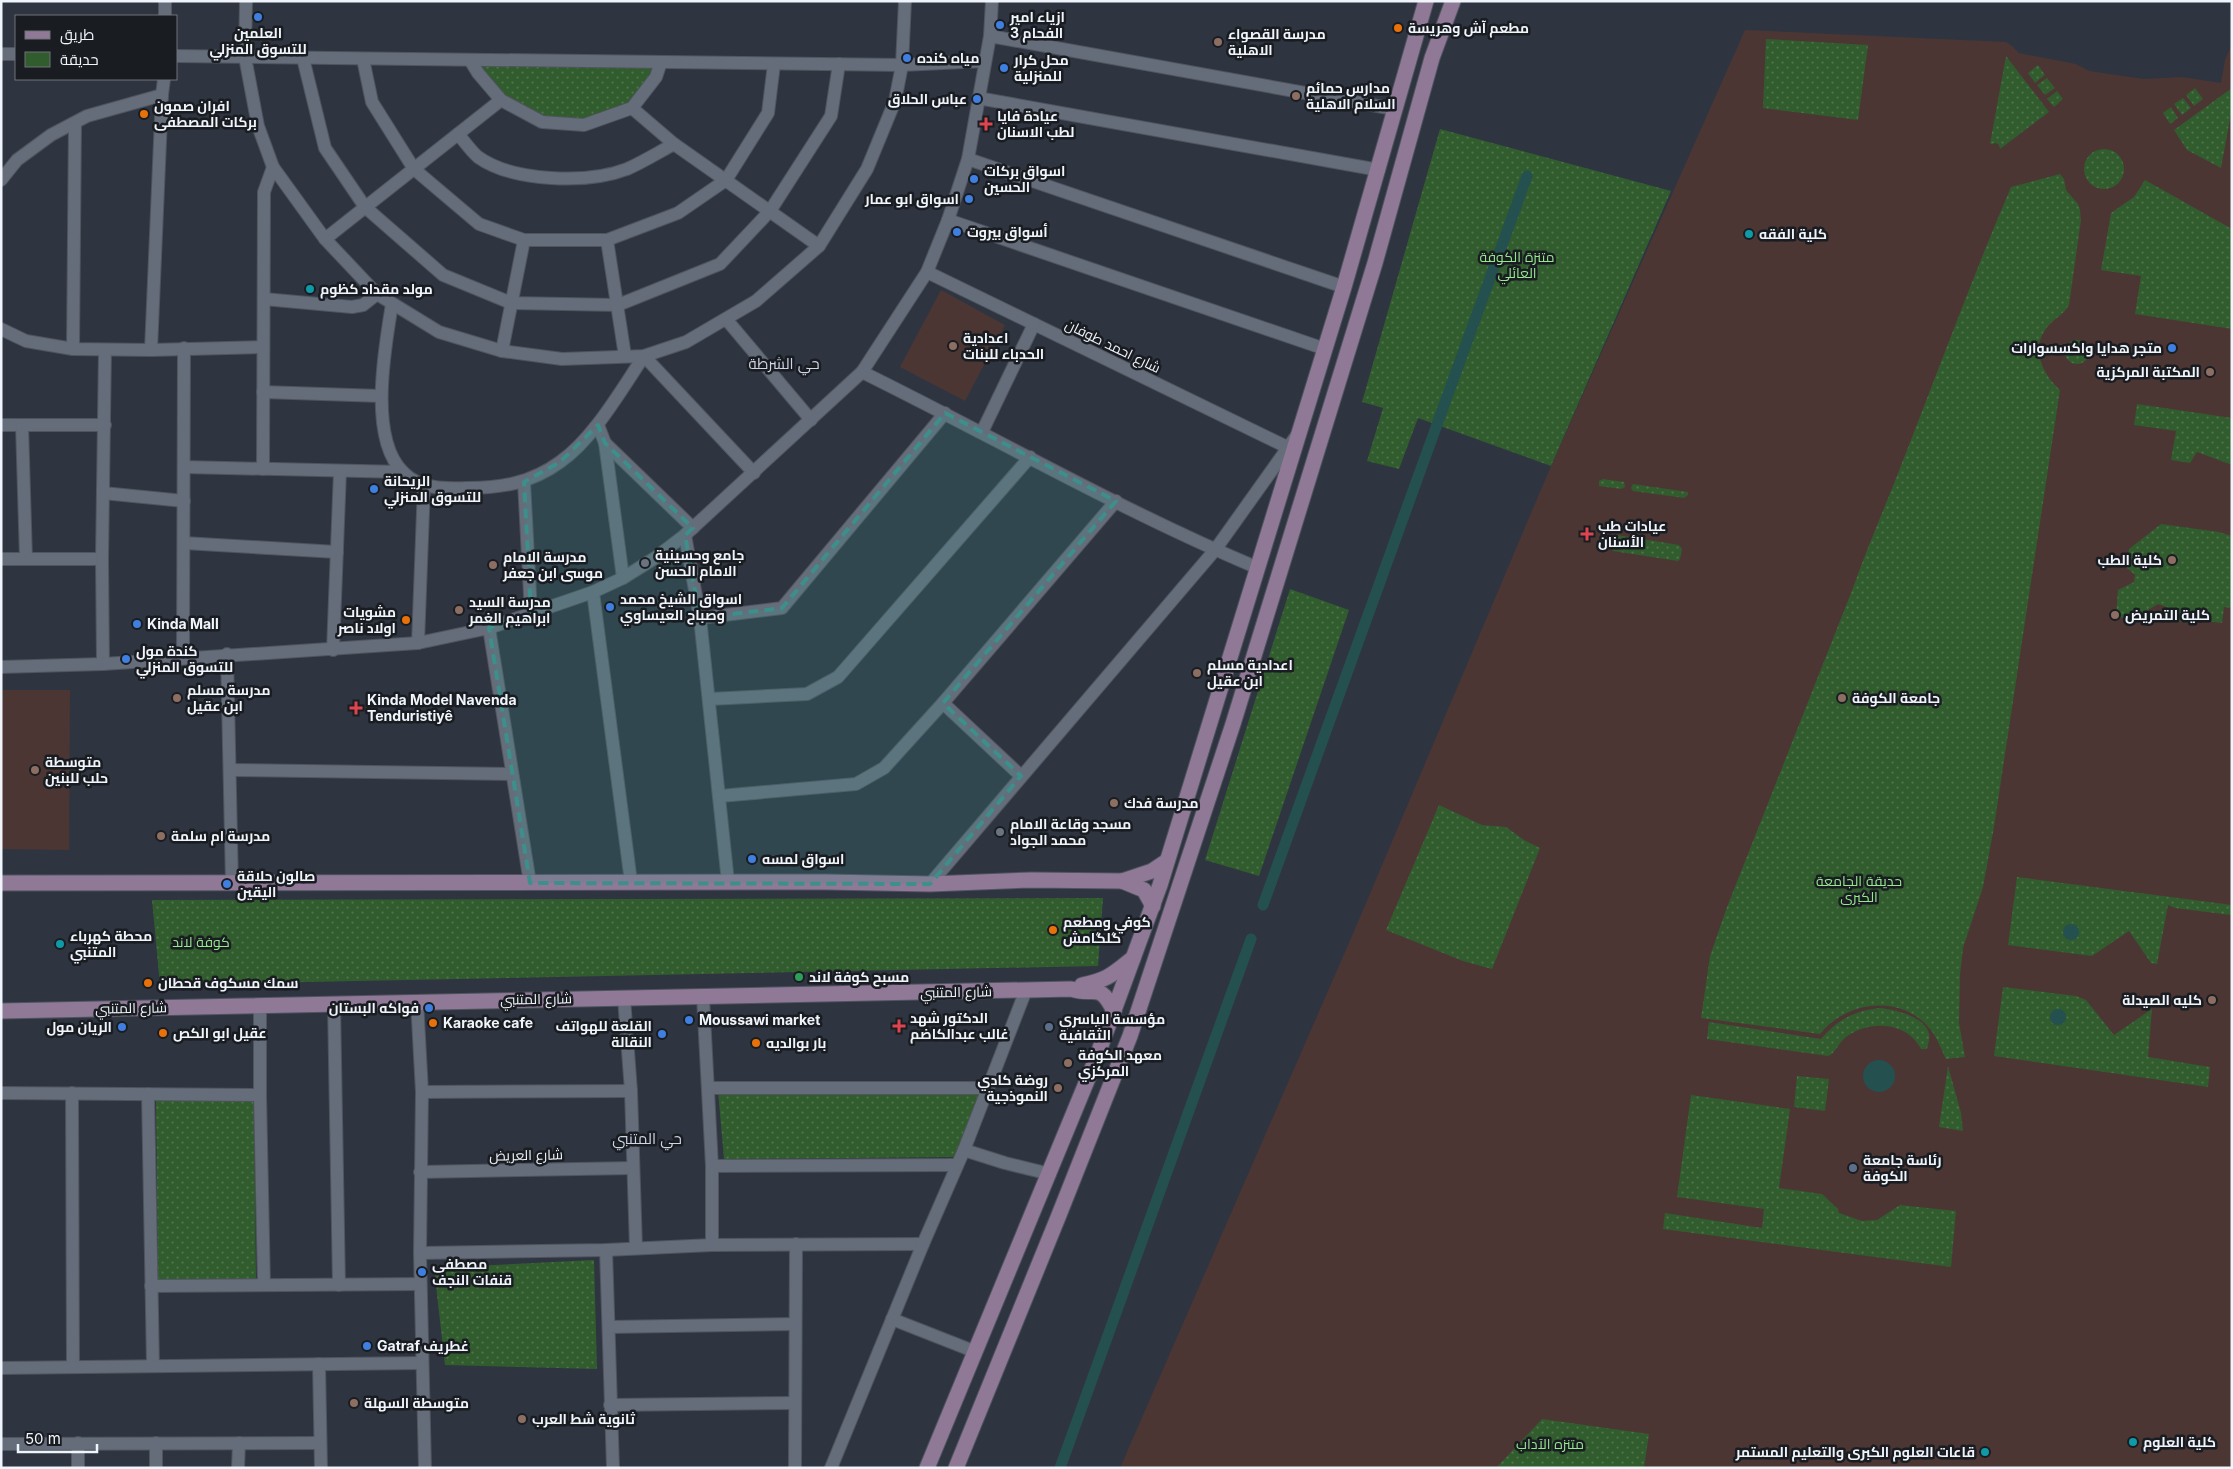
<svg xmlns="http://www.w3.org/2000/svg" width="2233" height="1469" viewBox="0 0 2233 1469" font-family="Inter,Cairo,sans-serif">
	<defs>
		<pattern id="green-dots" width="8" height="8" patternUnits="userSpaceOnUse" patternTransform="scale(1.25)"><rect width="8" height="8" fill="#315c2d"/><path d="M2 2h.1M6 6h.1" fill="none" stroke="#4f744c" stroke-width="1.8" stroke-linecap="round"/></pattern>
	</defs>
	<rect width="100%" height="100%" fill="#2e3540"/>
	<g fill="#4b3634">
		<path d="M1745,30L2006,42L2012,46L2019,53L2076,64L2089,71L2144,79L2182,77L2221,83L2225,60L2232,44V1468H1120L1355,929L1551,466Z"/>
		<path d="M941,290L1005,325L965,401L900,367Z"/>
		<path d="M1,690H70L69,850L1,849Z"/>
	</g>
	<g fill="url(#green-dots)">
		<path d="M1766,39L1868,45L1858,120L1763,108Z"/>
		<path d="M2006,56L2049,112L2000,149L1999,145L1996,143L1990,144Z"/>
		<path d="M477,62L655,64L649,77L638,93L626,104L580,120L544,117L503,95Z"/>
		<path d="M2038,65L2045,75L2035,83L2028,73Z"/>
		<path d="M2047,78L2055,88L2045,95L2037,85Z"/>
		<path d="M2195,88L2203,99L2194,106L2186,95Z"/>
		<path d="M2232,88V108L2221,168L2187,150L2174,130Z"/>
		<path d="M2057,91L2063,99L2054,107L2047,99Z"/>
		<path d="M2183,98L2191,108L2182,115L2174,104Z"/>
		<path d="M2171,107L2178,118L2170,124L2163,113Z"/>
		<path d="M1440,129L1671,191L1551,466L1418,418L1399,469L1367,461L1383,408L1362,402Z"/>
		<circle cx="2104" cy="169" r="20"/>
		<path d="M2060,174L2064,179L2066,190L2078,204L2080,210L2081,220L2069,305C2064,314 2057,317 2050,324C2029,345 2041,373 2060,390L1994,827L1983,887L1963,948L1960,975L1959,1023L1965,1057L1946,1059C1941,1049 1937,1037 1930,1029C1901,993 1846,1001 1820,1034L1701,1018L1710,956L1727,907L1853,588C1868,545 1886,505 1902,463C1938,371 1972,278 2011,187Z"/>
		<path d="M2145,180L2232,229V329L2135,314L2141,276L2101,270L2111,213L2134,197Z"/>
		<circle cx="2077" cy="352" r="12"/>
		<path d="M2137,404L2232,418V465L2197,452L2190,463L2171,460L2176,431L2134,425Z"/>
		<path d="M1603,479L1624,482L1625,487L1621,489L1599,486V481Z"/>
		<path d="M1633,484L1688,492V495L1684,498L1633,491L1631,488Z"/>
		<path d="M2161,524L2219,532L2232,536V608L2224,607L2222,623L2198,620L2196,624L2176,621C2174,611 2168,607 2158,604L2148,610L2144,620L2116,617L2118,590L2134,582L2135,575L2126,567L2129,549Z"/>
		<path d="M1617,535L1679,545L1682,549L1680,559L1678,561L1613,551L1610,546L1611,538Z"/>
		<path d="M1290,589L1349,610L1259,876L1205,860Z"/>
		<path d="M1439,805L1482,825L1506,827L1524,840L1540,848L1492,969L1463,961L1386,930Z"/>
		<path d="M2017,877L2232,905L2231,915L2175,908L2168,905L2157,964L2151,963L2129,931L2092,956L2008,945Z"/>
		<path d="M1103,898L1098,966L160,985L152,900Z"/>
		<path d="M2003,987L2076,996L2086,1000L2114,1035L2152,1009L2148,1057L2210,1067L2208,1087L1994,1056Z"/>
		<path d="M1879,1008C1893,1009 1925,1016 1929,1034C1930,1038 1928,1044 1927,1049H1921C1907,1021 1868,1020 1846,1037C1839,1042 1835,1054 1828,1056L1707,1039L1709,1022L1821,1039C1837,1020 1854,1011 1879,1008Z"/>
		<path d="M1948,1066L1961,1113L1963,1131L1939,1127Z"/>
		<path d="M1797,1076L1829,1079L1825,1111L1794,1107Z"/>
		<path d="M718,1091L979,1093L955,1157L724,1159Z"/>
		<path d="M1691,1095L1790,1109L1779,1188L1822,1194L1838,1209L1839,1213L1862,1221L1877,1220L1900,1205L1956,1211L1951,1267L1663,1229L1665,1213L1762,1228L1764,1209L1677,1197Z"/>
		<path d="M156,1101H254L256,1279H158Z"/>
		<path d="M594,1260L597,1369L445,1365L434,1268Z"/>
		<path d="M1542,1419L1649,1434L1644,1468H1496Z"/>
	</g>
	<g fill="#255050">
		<circle cx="2071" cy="932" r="8"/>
		<circle cx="2058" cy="1017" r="8"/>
		<circle cx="1879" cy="1076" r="16"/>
	</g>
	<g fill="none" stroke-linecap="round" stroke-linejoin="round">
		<g stroke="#255050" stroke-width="11">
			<path d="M1263,905L1527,176"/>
			<path d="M1060,1468L1251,939"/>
		</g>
		<g stroke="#4f545e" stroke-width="14">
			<g id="street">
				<path d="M165,1V16"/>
				<path d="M246,1L245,57L258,126L273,167L325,239L377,294L439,332L502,351L562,359L644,356L686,342L756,301L819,246L867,169L895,101L902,65L905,1"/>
				<path d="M990,36L1394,109"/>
				<path d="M1,54H16"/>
				<path d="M176,56L902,65L985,61"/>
				<path d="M303,58L325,148L365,207L443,275L511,303L618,305L720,264L770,211L831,116L839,64"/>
				<path d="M363,59L372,102L414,169L479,224L524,240H607L678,213L726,180L768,113L774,64"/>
				<path d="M470,60L478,73L501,100L542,122L584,125L632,108L656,77L661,62"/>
				<path d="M978,98L1379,170"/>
				<path d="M632,108L674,144L819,246"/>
				<path d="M458,134C464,141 471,151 478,157C513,182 588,184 627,169C643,162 659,152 674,144"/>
				<path d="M968,159L1344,287"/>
				<path d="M1,180L17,160L51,135L87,116L162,95L164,79"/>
				<path d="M948,220L1325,349"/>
				<path d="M325,239L501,100"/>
				<path d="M607,240L625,356"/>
				<path d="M927,272L1287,447"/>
				<path d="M264,299L352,307L363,305L377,294"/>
				<path d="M392,304C385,347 368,438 403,472C419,489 446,489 467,488C502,488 531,483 560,462C594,438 621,390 644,356L754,473"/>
				<path d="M726,319L811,420"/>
				<path d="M1,329L26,341L73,349L151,350L263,347"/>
				<path d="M73,349L75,123"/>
				<path d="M151,350L162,95"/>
				<path d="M502,351L524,240"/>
				<path d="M862,372C994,437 1122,511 1258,568"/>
				<path d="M263,392L381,396"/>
				<path d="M1,425H105"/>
				<path d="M22,425L26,559"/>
				<path d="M598,425L605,443L693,528"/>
				<path d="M982,432L1034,324"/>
				<path d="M605,443L623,578"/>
				<path d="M184,467L403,472"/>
				<path d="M263,469L264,192L273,167"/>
				<path d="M524,482L531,613"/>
				<path d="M103,493L184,501"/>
				<path d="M685,535L700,618L728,882"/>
				<path d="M184,543L337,552"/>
				<path d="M1,559H102"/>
				<path d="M593,592L631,882"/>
				<path d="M700,618L782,608L945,413"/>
				<path d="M489,628L530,883"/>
				<path d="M418,643L424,485"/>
				<path d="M333,650L340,471"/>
				<path d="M227,654L232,884"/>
				<path d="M183,658L184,348"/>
				<path d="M103,664L102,559L105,350"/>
				<path d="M1,667L103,664L418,643L489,628L593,592L623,578L655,558L685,535L862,372L927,272L948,220L968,159L990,36L992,1"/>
				<path d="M710,699L807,694L838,677L1030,457"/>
				<path d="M943,703L1021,776"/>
				<path d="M230,770L512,774"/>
				<path d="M720,796L856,784L884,768L943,703L1116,501"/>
				<path d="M930,884L1215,550L1297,435"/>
				<path d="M703,997L712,1166V1245"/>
				<path d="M624,998L631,1091L636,1248"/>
				<path d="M417,1001L422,1092L420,1253L425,1468"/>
				<path d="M334,1004L339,1285"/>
				<path d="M260,1006V1095L264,1285"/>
				<path d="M708,1088H987"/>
				<path d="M422,1092L631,1091"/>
				<path d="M1,1093L260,1095"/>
				<path d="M72,1093L73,1367"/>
				<path d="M148,1094L153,1366"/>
				<path d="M964,1150L1005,1163L1050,1174"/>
				<path d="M712,1166L957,1165"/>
				<path d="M420,1172L633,1168"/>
				<path d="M606,1250L613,1468"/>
				<path d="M420,1253L606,1250L712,1245L923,1244"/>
				<path d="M151,1286L420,1284"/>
				<path d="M892,1319L976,1352"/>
				<path d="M609,1327L795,1324"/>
				<path d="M319,1364L321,1468"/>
				<path d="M1,1368L422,1363"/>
				<path d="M610,1405L794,1403"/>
				<path d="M1,1444L320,1443"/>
				<path d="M78,1468V1443"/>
				<path d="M156,1468V1443"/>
				<path d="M238,1468L239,1443"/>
				<path d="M795,1468L796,1244"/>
				<path d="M831,1468L923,1244L964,1150L1026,990"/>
			</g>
		</g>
		<g stroke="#4f545e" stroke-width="17">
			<g id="secondary">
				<path d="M1122,881L1144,890L1153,906"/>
				<path d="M1,883L826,882L930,884L1031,880L1122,881L1152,871L1167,861"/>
				<path d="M1082,985C1108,980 1113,974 1133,958"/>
				<path d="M1,1011L1071,989C1096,997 1099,981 1114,1011"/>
				<path d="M927,1468L1096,1059L1160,885L1344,287L1426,1"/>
				<path d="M956,1468L1059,1215L1130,1036L1233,724L1375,263L1432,58L1453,1"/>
			</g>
		</g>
		<use href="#street" stroke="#656d7a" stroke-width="12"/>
		<use href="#secondary" stroke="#907997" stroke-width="15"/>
	</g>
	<path fill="#3c8f8a" fill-opacity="0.2" stroke="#3c8f8a" stroke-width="4" stroke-dasharray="10 6" stroke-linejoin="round" d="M945,413L1116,501L943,703L1021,776L930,884L530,883L489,628L531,613L524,482L560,462L598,425L605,443L693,528L685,535L700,618L782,608Z"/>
	<g fill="#3f7fe0" stroke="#191c21" stroke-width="2">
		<circle cx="258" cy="17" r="5"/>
		<circle cx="1000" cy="25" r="5"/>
		<circle cx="907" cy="58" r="5"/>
		<circle cx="1004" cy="68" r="5"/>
		<circle cx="977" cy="99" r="5"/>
		<circle cx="974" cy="179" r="5"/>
		<circle cx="969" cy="199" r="5"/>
		<circle cx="957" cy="232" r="5"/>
		<circle cx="2172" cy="348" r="5"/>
		<circle cx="374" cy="489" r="5"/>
		<circle cx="610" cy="607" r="5"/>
		<circle cx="137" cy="624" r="5"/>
		<circle cx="126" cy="659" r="5"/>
		<circle cx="752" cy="859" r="5"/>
		<circle cx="227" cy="884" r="5"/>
		<circle cx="429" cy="1008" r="5"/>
		<circle cx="689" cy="1020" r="5"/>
		<circle cx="122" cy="1027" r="5"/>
		<circle cx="662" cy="1034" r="5"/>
		<circle cx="422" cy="1272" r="5"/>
		<circle cx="367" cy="1346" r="5"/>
	</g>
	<g fill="#e8710a" stroke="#191c21" stroke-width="2">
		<circle cx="1398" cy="28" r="5"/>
		<circle cx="144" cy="114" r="5"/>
		<circle cx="406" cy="620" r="5"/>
		<circle cx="1053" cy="930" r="5"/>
		<circle cx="148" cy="983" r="5"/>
		<circle cx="433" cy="1023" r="5"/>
		<circle cx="163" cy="1033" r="5"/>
		<circle cx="756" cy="1043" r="5"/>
	</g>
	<g fill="#8d6e63" stroke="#191c21" stroke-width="2">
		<circle cx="1218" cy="42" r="5"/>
		<circle cx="1296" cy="96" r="5"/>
		<circle cx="953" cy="346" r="5"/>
		<circle cx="2210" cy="372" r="5"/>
		<circle cx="2172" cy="560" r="5"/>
		<circle cx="493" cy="565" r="5"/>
		<circle cx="459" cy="610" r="5"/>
		<circle cx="2115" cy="615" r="5"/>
		<circle cx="1197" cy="673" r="5"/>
		<circle cx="177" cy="698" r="5"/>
		<circle cx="1842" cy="698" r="5"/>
		<circle cx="35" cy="770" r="5"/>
		<circle cx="1114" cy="803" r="5"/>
		<circle cx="161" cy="836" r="5"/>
		<circle cx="2212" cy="1000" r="5"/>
		<circle cx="1068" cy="1063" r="5"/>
		<circle cx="1058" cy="1088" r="5"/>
		<circle cx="354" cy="1403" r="5"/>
		<circle cx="522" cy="1419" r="5"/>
	</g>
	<g fill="#e0444e" stroke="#191c21" stroke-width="2">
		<path d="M983.5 116.5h5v5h5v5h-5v5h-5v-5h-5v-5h5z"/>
		<path d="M1584.5 526.5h5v5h5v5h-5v5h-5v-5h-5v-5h5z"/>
		<path d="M353.5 700.5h5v5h5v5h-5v5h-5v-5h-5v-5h5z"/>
		<path d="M896.5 1018.5h5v5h5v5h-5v5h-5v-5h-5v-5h5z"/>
	</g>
	<g fill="#0f9aa8" stroke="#191c21" stroke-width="2">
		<circle cx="1749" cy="234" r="5"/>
		<circle cx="310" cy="289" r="5"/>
		<circle cx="60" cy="944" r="5"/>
		<circle cx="2133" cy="1442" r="5"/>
		<circle cx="1985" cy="1452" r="5"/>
	</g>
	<g fill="#6b7280" stroke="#191c21" stroke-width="2">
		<circle cx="645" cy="563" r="5"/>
		<circle cx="1000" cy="832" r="5"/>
	</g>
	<circle fill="#2e9e5b" stroke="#191c21" stroke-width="2" cx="799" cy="977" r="5"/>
	<g fill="#5c6f8a" stroke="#191c21" stroke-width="2">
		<circle cx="1049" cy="1027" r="5"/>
		<circle cx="1853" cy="1168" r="5"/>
	</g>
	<g text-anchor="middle" stroke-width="5" stroke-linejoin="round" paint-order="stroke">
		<g font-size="14" font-weight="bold" fill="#f0f5fc" stroke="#191c21" text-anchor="start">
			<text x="1010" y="22">ازياء امير<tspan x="1010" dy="16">الفحام 3</tspan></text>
			<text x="1408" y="33">مطعم آش وهريسة</text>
			<text x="258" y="38" text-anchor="middle">العلمين<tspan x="258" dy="16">للتسوق المنزلي</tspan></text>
			<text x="1228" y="39">مدرسة القصواء<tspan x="1228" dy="16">الاهلية</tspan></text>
			<text x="917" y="63">مياه كنده</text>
			<text x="1014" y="65">محل كرار<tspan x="1014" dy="16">للمنزلية</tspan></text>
			<text x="1306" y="93">مدارس حمائم<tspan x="1306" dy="16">السلام الاهلية</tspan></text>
			<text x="967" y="104" text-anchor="end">عباس الحلاق</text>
			<text x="154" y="111">افران صمون<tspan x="154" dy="16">بركات المصطفى</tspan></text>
			<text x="997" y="121">عيادة فايا<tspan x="997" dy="16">لطب الاسنان</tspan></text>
			<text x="984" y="176">اسواق بركات<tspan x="984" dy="16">الحسين</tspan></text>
			<text x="959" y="204" text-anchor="end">اسواق ابو عمار</text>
			<text x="967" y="237">أسواق بيروت</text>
			<text x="1759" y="239">كلية الفقه</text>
			<text x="320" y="294">مولد مقداد كظوم</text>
			<text x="963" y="343">اعدادية<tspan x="963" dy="16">الحدباء للبنات</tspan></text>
			<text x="2162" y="353" text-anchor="end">متجر هدايا واكسسوارات</text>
			<text x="2200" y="377" text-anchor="end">المكتبة المركزية</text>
			<text x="384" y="486">الريحانة<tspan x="384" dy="16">للتسوق المنزلي</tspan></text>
			<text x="1598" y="531">عيادات طب<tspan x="1598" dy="16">الأسنان</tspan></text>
			<text x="655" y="560">جامع وحسينية<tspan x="655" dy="16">الامام الحسن</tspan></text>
			<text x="503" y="562">مدرسة الامام<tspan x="503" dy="16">موسى ابن جعفر</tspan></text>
			<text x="2162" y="565" text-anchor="end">كلية الطب</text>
			<text x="620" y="604">اسواق الشيخ محمد<tspan x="620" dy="16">وصباح العيساوي</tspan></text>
			<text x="469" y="607">مدرسة السيد<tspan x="469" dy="16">ابراهيم الغمر</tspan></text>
			<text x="396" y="617" text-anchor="end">مشويات<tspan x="396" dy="16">اولاد ناصر</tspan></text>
			<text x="2125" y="620">كلية التمريض</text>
			<text x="147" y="629">Kinda Mall</text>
			<text x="136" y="656">كندة مول<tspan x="136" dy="16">للتسوق المنزلي</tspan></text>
			<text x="1207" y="670">اعدادية مسلم<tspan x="1207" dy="16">ابن عقيل</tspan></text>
			<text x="187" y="695">مدرسة مسلم<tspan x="187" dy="16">ابن عقيل</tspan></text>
			<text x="1852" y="703">جامعة الكوفة</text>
			<text x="367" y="705">Kinda Model Navenda<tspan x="367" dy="16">Tenduristiyê</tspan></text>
			<text x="45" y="767">متوسطة<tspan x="45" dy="16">حلب للبنين</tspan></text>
			<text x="1124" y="808">مدرسة فدك</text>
			<text x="1010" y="829">مسجد وقاعة الامام<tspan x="1010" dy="16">محمد الجواد</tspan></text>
			<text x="171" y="841">مدرسة ام سلمة</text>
			<text x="762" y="864">اسواق لمسه</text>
			<text x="237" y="881">صالون حلاقة<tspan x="237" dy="16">اليقين</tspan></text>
			<text x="1063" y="927">كوفي ومطعم<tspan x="1063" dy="16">گلگامش</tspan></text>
			<text x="70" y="941">محطة كهرباء<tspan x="70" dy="16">المتنبي</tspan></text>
			<text x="809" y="982">مسبح كوفة لاند</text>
			<text x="158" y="988">سمك مسكوف قحطان</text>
			<text x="2202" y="1005" text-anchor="end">كليه الصيدلة</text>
			<text x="419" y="1013" text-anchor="end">فواكه البستان</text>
			<text x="910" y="1023">الدكتور شهد<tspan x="910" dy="16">غالب عبدالكاضم</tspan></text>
			<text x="1059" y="1024">مؤسسة الياسري<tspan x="1059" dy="16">الثقافية</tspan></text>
			<text x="699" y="1025">Moussawi market</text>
			<text x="443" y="1028">Karaoke cafe</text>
			<text x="652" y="1031" text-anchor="end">القلعة للهواتف<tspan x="652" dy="16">النقالة</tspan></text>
			<text x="112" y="1032" text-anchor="end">الريان مول</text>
			<text x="173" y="1038">عقيل ابو الكص</text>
			<text x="766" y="1048">بار بوالديه</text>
			<text x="1078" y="1060">معهد الكوفة<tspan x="1078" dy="16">المركزي</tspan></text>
			<text x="1048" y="1085" text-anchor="end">روضة كادي<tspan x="1048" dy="16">النموذجية</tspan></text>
			<text x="1863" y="1165">رئاسة جامعة<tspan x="1863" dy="16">الكوفة</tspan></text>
			<text x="432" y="1269">مصطفى<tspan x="432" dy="16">قنفات النجف</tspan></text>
			<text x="377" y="1351">Gatraf غطريف</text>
			<text x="364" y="1408">متوسطة السهلة</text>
			<text x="532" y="1424">ثانوية شط العرب</text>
			<text x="2143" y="1447">كلية العلوم</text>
			<text x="1975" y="1457" text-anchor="end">قاعات العلوم الكبرى والتعليم المستمر</text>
		</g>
		<g font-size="14" fill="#95e98d" stroke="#191c21">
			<text x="1517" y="262">متنزة الكوفة<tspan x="1517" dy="16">العائلي</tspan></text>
			<text x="1859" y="886">حديقة الجامعة<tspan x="1859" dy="16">الكبرى</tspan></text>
			<text x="201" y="947">كوفة لاند</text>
			<text x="1550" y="1449">متنزه الآداب</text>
		</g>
		<g font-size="14" fill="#f0f5fc" stroke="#191c21">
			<text transform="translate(1113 346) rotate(26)" y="5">شارع احمد طوفان</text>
			<text transform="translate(956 992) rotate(-1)" y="5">شارع المتنبي</text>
			<text transform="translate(536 999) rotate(-1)" y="5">شارع المتنبي</text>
			<text transform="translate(131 1008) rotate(-1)" y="5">شارع المتنبي</text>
			<text transform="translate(526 1155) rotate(-1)" y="5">شارع العريض</text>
		</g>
		<g font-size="15" fill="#ced7e6" stroke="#191c21">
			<text x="784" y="369">حي الشرطة</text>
			<text x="647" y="1144">حي المتنبي</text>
		</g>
	</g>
	<rect width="2233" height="1469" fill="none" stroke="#f0f5fc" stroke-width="5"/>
	<rect x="15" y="15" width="162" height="65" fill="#191c21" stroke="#6f7379"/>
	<rect x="25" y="31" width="25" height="8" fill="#907997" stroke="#6f7379"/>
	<text x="60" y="40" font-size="15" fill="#f0f5fc">طريق</text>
	<rect x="25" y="52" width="25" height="15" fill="#315c2d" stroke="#6f7379"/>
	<text x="60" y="65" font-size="15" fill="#f0f5fc">حديقة</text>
	<path d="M18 1444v8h79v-8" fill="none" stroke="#f0f5fc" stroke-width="2.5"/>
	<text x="25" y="1444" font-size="15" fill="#f0f5fc" stroke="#191c21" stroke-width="4" paint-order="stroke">50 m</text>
</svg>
